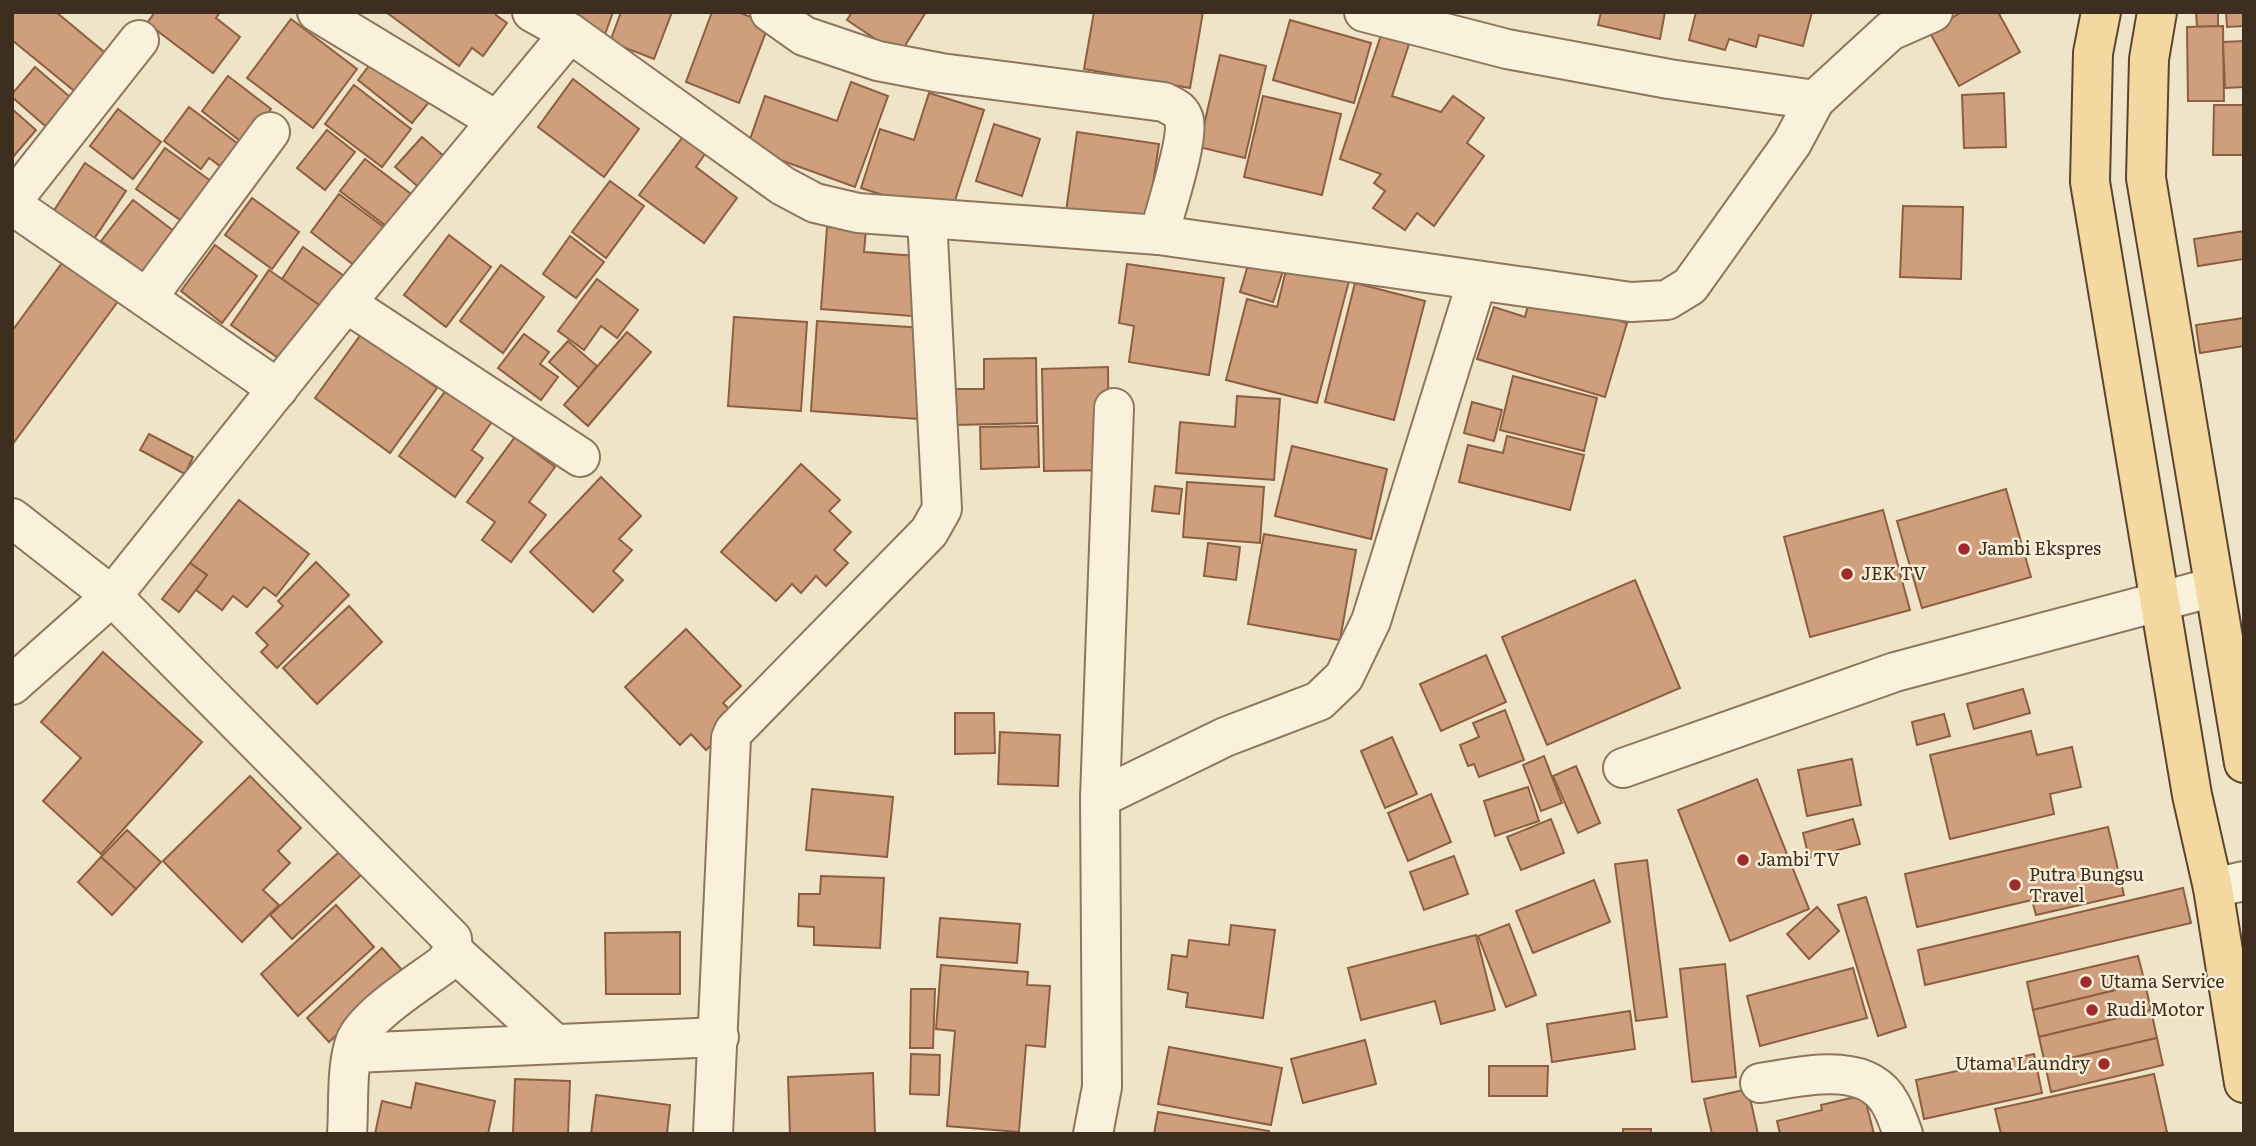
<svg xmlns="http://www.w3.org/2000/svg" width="2256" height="1146" viewBox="0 0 2256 1146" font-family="Literata,serif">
	<rect width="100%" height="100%" fill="#f0e4c8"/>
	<g fill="#cf9f7d" stroke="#8d5f41" stroke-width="2">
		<path d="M12,12H56L115,61L84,99L12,40Z"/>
		<path d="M155,12H220L216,18L240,37L213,73L147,23Z"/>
		<path d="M386,12H497L496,15L507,23L483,56L472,48L459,66Z"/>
		<path d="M555,12H613L604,37Z"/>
		<path d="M621,12H672L654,59L610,42Z"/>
		<path d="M712,12H738L769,24L739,103L686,82Z"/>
		<path d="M852,12H926L899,55L847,20Z"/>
		<path d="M1094,12H1203L1190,88L1084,69Z"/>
		<path d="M1601,12H1665L1660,39L1598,25Z"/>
		<path d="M1696,12H1812L1803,46L1759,35L1756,47L1729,39L1725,50L1689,40Z"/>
		<path d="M1962,12H1998L2020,52L1959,86L1929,31Z"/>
		<path d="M2196,12H2218V26L2197,27Z"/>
		<path d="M2226,12H2244V26L2227,27Z"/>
		<path d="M291,19L357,69L313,128L247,78Z"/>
		<path d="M1290,20L1371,43L1354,103L1273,80Z"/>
		<path d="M1386,20L1414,29L1392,96L1441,112L1453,96L1484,118L1467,143L1484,156L1434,226L1417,213L1405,230L1373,208L1385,191L1374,183L1381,174L1340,159Z"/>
		<path d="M2223,26L2224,101H2188L2187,27Z"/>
		<path d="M2244,41V87L2225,88L2223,42Z"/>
		<path d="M379,53L434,96L412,123L358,80Z"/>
		<path d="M1220,55L1266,66L1245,158L1199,147Z"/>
		<path d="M35,67L76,102L51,131L12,97V94Z"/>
		<path d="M228,76L271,109L244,144L202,111Z"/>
		<path d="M573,79L639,129L604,177L538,127Z"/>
		<path d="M851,82L888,96L855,187L747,148L765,96L837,121Z"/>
		<path d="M354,85L411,129L382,167L325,124Z"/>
		<path d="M929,93L984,110L950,216L861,188L880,129L914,140Z"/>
		<path d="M2004,93L2006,147L1964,148L1962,95Z"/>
		<path d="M1263,96L1341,114L1322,195L1244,177Z"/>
		<path d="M2214,105H2244V155H2213Z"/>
		<path d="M189,107L245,149L228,172L209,158L201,169L164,141Z"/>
		<path d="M12,109L36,130L13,157L12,156Z"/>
		<path d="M118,109L161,142L133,179L90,146Z"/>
		<path d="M994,124L1040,139L1022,196L976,181Z"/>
		<path d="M327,130L355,152L325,190L297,168Z"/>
		<path d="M1077,132L1159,144L1146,231L1065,219Z"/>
		<path d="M685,134L707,151L696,167L737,198L704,243L639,195Z"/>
		<path d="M422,137L454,165L428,195L395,167Z"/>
		<path d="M165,148L215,184L186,224L136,189Z"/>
		<path d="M365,159L415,197L390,229L340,191Z"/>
		<path d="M85,163L126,191L94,239L53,212Z"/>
		<path d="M610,181L644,206L606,258L572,232Z"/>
		<path d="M339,194L393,234L364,273L311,232Z"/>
		<path d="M252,198L299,232L272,269L225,235Z"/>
		<path d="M133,200L175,232L144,273L101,241Z"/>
		<path d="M1903,206L1963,207L1961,279L1900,277Z"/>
		<path d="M827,227L866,229L864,252L916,256L912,316L821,309Z"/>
		<path d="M2244,231V259L2198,266L2194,239Z"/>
		<path d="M449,235L491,267L446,327L404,295Z"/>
		<path d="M570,236L604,262L576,298L543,274Z"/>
		<path d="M215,245L257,276L222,323L181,291Z"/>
		<path d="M303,247L344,276L322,307L282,279Z"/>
		<path d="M1250,258L1284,268L1273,302L1240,292Z"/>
		<path d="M65,259L119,300L12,445V331Z"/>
		<path d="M1288,262L1350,277L1317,403L1226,380L1247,299L1277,307Z"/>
		<path d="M1127,264L1224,278L1209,375L1129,362L1134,326L1119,323Z"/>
		<path d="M501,265L544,297L503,353L460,321Z"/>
		<path d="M269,270L322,307L284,362L231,325Z"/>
		<path d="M597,279L638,310L617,338L601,326L584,350L558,331Z"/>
		<path d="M1355,283L1425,301L1394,420L1325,402Z"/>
		<path d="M1531,294L1627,323L1605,397L1477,359L1494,307L1525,317Z"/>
		<path d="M734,317L807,322L801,411L728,406Z"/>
		<path d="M2244,318V346L2200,353L2196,325Z"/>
		<path d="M817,321L924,328L918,419L811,411Z"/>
		<path d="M627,332L651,352L588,426L564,405Z"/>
		<path d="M362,333L437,388L390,453L315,398Z"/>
		<path d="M524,334L549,352L540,364L558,377L541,400L498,368Z"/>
		<path d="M568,341L597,366L579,388L549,362Z"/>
		<path d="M1036,358L1037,423L954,425V389H984V359Z"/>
		<path d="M1108,367L1109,470L1044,471L1042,369Z"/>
		<path d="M1513,376L1597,398L1584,451L1500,430Z"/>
		<path d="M451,383L496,416L472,450L483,458L455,497L399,456Z"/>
		<path d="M1237,396L1280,399L1274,480L1176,473L1180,422L1235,427Z"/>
		<path d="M1472,402L1502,410L1494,441L1464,433Z"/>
		<path d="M1038,426L1039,467L981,469L980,427Z"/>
		<path d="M149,434L193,457L185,474L140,450Z"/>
		<path d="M1507,436L1584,455L1570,510L1459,482L1468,445L1503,453Z"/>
		<path d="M515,437L555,467L529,502L546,515L511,562L482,540L495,522L467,502Z"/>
		<path d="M1292,446L1387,469L1371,539L1275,516Z"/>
		<path d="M801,464L840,500L829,511L851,532L834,550L848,563L826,586L816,576L801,593L792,584L776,601L721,552Z"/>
		<path d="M601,477L641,516L619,539L632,550L613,571L623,580L593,612L530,552Z"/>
		<path d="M1187,482L1264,487L1260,543L1183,537Z"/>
		<path d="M1155,486L1182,489L1179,514L1152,511Z"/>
		<path d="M2006,489L2031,577L1922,608L1897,521Z"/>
		<path d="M239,500L309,554L276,596L264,587L247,607L233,596L222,610L196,590L207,575L190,563Z"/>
		<path d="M1883,510L1910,610L1810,637L1784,537Z"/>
		<path d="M1264,534L1356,550L1340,640L1248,624Z"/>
		<path d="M1208,543L1240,547L1236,580L1204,576Z"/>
		<path d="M316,562L349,595L277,668L261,652L268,645L256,633L283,606L278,601Z"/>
		<path d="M190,563L207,575L179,612L162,599Z"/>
		<path d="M1635,580L1680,688L1547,745L1502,637Z"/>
		<path d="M349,606L382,642L317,704L283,668Z"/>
		<path d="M686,629L741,686L723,703L739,719L706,750L691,734L680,745L625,687Z"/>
		<path d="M103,652L202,742L101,854L43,801L81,758L41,722Z"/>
		<path d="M1486,655L1506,702L1441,731L1420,684Z"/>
		<path d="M2023,689L2030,713L1974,729L1967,704Z"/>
		<path d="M1505,710L1524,760L1479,777L1474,764L1468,766L1460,745L1479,737L1473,723Z"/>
		<path d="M955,713H994L995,753L955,754Z"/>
		<path d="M1944,714L1950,736L1917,745L1912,722Z"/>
		<path d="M2031,731L2037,755L2072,747L2081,787L2050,794L2054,814L1950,839L1930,755Z"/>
		<path d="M1000,732L1060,735L1058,786L998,784Z"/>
		<path d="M1392,737L1417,794L1385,808L1361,751Z"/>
		<path d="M1544,756L1562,803L1541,811L1523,765Z"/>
		<path d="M1852,759L1861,805L1807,816L1798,770Z"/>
		<path d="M1576,766L1600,823L1578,833L1553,776Z"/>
		<path d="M250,776L301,828L278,851L290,863L263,890L279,905L242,942L163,861Z"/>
		<path d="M1757,779L1809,909L1730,941L1678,810Z"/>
		<path d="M1528,787L1539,821L1495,836L1484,801Z"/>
		<path d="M812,789L893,797L887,857L806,850Z"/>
		<path d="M1431,794L1451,842L1408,861L1388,813Z"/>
		<path d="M1551,819L1564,853L1521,870L1507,837Z"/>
		<path d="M1853,819L1860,844L1809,858L1803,833Z"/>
		<path d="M2108,827L2124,895L2036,915L2032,900L1917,927L1905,874Z"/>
		<path d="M127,830L161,862L136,889L101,857Z"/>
		<path d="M339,852L361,875L292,939L270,915Z"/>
		<path d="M1454,856L1468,894L1424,910L1410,872Z"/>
		<path d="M101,857L136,889L112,915L78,882Z"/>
		<path d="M1647,860L1667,1017L1636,1021L1615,864Z"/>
		<path d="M821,876L884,878L880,948L814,945V927L798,926L799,894H820Z"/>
		<path d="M1594,880L1610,922L1533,953L1516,911Z"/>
		<path d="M2183,888L2191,923L1925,985L1918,950Z"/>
		<path d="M1866,897L1906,1027L1878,1036L1838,905Z"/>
		<path d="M336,905L374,947L298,1016L261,974Z"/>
		<path d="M1817,907L1839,931L1809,959L1787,934Z"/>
		<path d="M940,918L1020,924L1017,963L937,957Z"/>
		<path d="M1509,924L1536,995L1506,1007L1478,936Z"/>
		<path d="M1231,925L1275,930L1263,1018L1186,1007L1188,993L1168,989L1172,955L1187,957L1189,940L1229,945Z"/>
		<path d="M680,932V994H606L605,933Z"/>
		<path d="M1476,935L1495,1010L1441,1024L1435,1001L1361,1020L1348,968Z"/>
		<path d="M382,948L404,972L329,1042L307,1018Z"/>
		<path d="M2138,956L2145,983L2033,1010L2027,982Z"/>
		<path d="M1725,964L1736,1077L1692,1082L1680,969Z"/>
		<path d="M941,965L1028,972L1027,985L1050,986L1045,1047L1026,1045L1019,1132L947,1126L955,1031L936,1029Z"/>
		<path d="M1853,968L1867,1018L1760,1046L1747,996Z"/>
		<path d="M2145,983L2151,1010L2039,1037L2033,1010Z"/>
		<path d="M911,989H935L933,1048H910Z"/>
		<path d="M2151,1010L2157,1038L2045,1064L2039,1037Z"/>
		<path d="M1630,1011L1635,1049L1552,1062L1547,1024Z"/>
		<path d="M2157,1038L2163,1065L2051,1092L2045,1064Z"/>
		<path d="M1365,1040L1376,1084L1303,1103L1291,1059Z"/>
		<path d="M1169,1047L1282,1068L1271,1125L1158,1104Z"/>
		<path d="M911,1054L940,1055L939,1095L910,1094Z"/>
		<path d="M2034,1054L2042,1093L1924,1119L1916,1080Z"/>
		<path d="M1489,1066H1548L1547,1096H1489Z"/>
		<path d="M873,1073L875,1134H790L788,1077Z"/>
		<path d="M2154,1074L2167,1132L2158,1134H2001L1995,1109Z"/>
		<path d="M515,1079L570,1081L568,1134H513Z"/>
		<path d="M416,1083L495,1101L488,1134H375L382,1101L411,1108Z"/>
		<path d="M1748,1089L1758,1134H1712L1704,1099Z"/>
		<path d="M596,1095L670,1105L667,1134H591Z"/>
		<path d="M1864,1095L1874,1134H1780L1777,1121L1822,1110L1821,1105Z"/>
		<path d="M1158,1112L1269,1131V1134H1154Z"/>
		<rect x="1623" y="1129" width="28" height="5"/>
	</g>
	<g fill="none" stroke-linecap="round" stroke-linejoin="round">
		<g stroke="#8d765c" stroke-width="42">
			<g id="minor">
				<path d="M317,12L497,121"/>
				<path d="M532,12L570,33L783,186L815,203L858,213L1159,235L1631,302L1667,300L1690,286L1792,143L1815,100L1890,31L1933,12"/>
				<path d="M770,12L804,36L878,61L941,73L1164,102C1173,107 1181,109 1184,120C1189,140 1165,211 1159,235"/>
				<path d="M1364,12L1507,49L1669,79L1815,100"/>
				<path d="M12,201L139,40"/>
				<path d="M12,205L278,389"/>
				<path d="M147,298L270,132"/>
				<path d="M346,303L580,457"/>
				<path d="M12,518L112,596L452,939L453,951L444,964C420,982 365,1016 355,1042C346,1067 349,1107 347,1134"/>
				<path d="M12,685L112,596L346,303L570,33"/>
				<path d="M1623,768L1895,672L2214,587"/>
				<path d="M1100,798L1225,737L1319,701L1344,677L1371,621L1477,281"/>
				<path d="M2213,888L2244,881"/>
				<path d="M453,951L555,1044"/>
				<path d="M353,1053L719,1037"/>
				<path d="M1760,1083C1800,1077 1866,1059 1890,1103C1896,1113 1899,1124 1903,1134"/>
				<path d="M713,1134L731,738L734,731L929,532L942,509L927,218"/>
				<path d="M1093,1134L1102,1087L1100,798L1114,408"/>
			</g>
		</g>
		<g stroke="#5b4430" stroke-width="42">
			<g id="major">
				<path d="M2101,12L2093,53L2090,182L2192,795L2213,888L2244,1083"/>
				<path d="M2157,12L2149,59L2146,178L2244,763"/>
			</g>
		</g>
		<use href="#minor" stroke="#faf1dc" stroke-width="38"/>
		<use href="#major" stroke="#f3d9a0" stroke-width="38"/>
	</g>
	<g fill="#9e2a2b" stroke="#f7eed8" stroke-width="2.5">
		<circle cx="1964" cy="549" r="7"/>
		<circle cx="1847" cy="574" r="7"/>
		<circle cx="1743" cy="860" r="7"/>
		<circle cx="2015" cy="885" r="7"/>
		<circle cx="2086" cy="982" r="7"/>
		<circle cx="2092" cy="1010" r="7"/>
		<circle cx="2104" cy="1064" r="7"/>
	</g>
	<g text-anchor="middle" stroke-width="5" stroke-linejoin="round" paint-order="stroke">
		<g font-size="18" fill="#3d2e20" stroke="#f7eed8" text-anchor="start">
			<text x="1978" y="555">Jambi Ekspres</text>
			<text x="1861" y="580">JEK TV</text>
			<text x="1757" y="866">Jambi TV</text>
			<text x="2029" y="881">Putra Bungsu<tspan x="2029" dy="21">Travel</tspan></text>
			<text x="2100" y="988">Utama Service</text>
			<text x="2106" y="1016">Rudi Motor</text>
			<text x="2090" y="1070" text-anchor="end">Utama Laundry</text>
		</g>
	</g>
	<rect width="2256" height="1146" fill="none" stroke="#3d2e20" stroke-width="28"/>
</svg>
